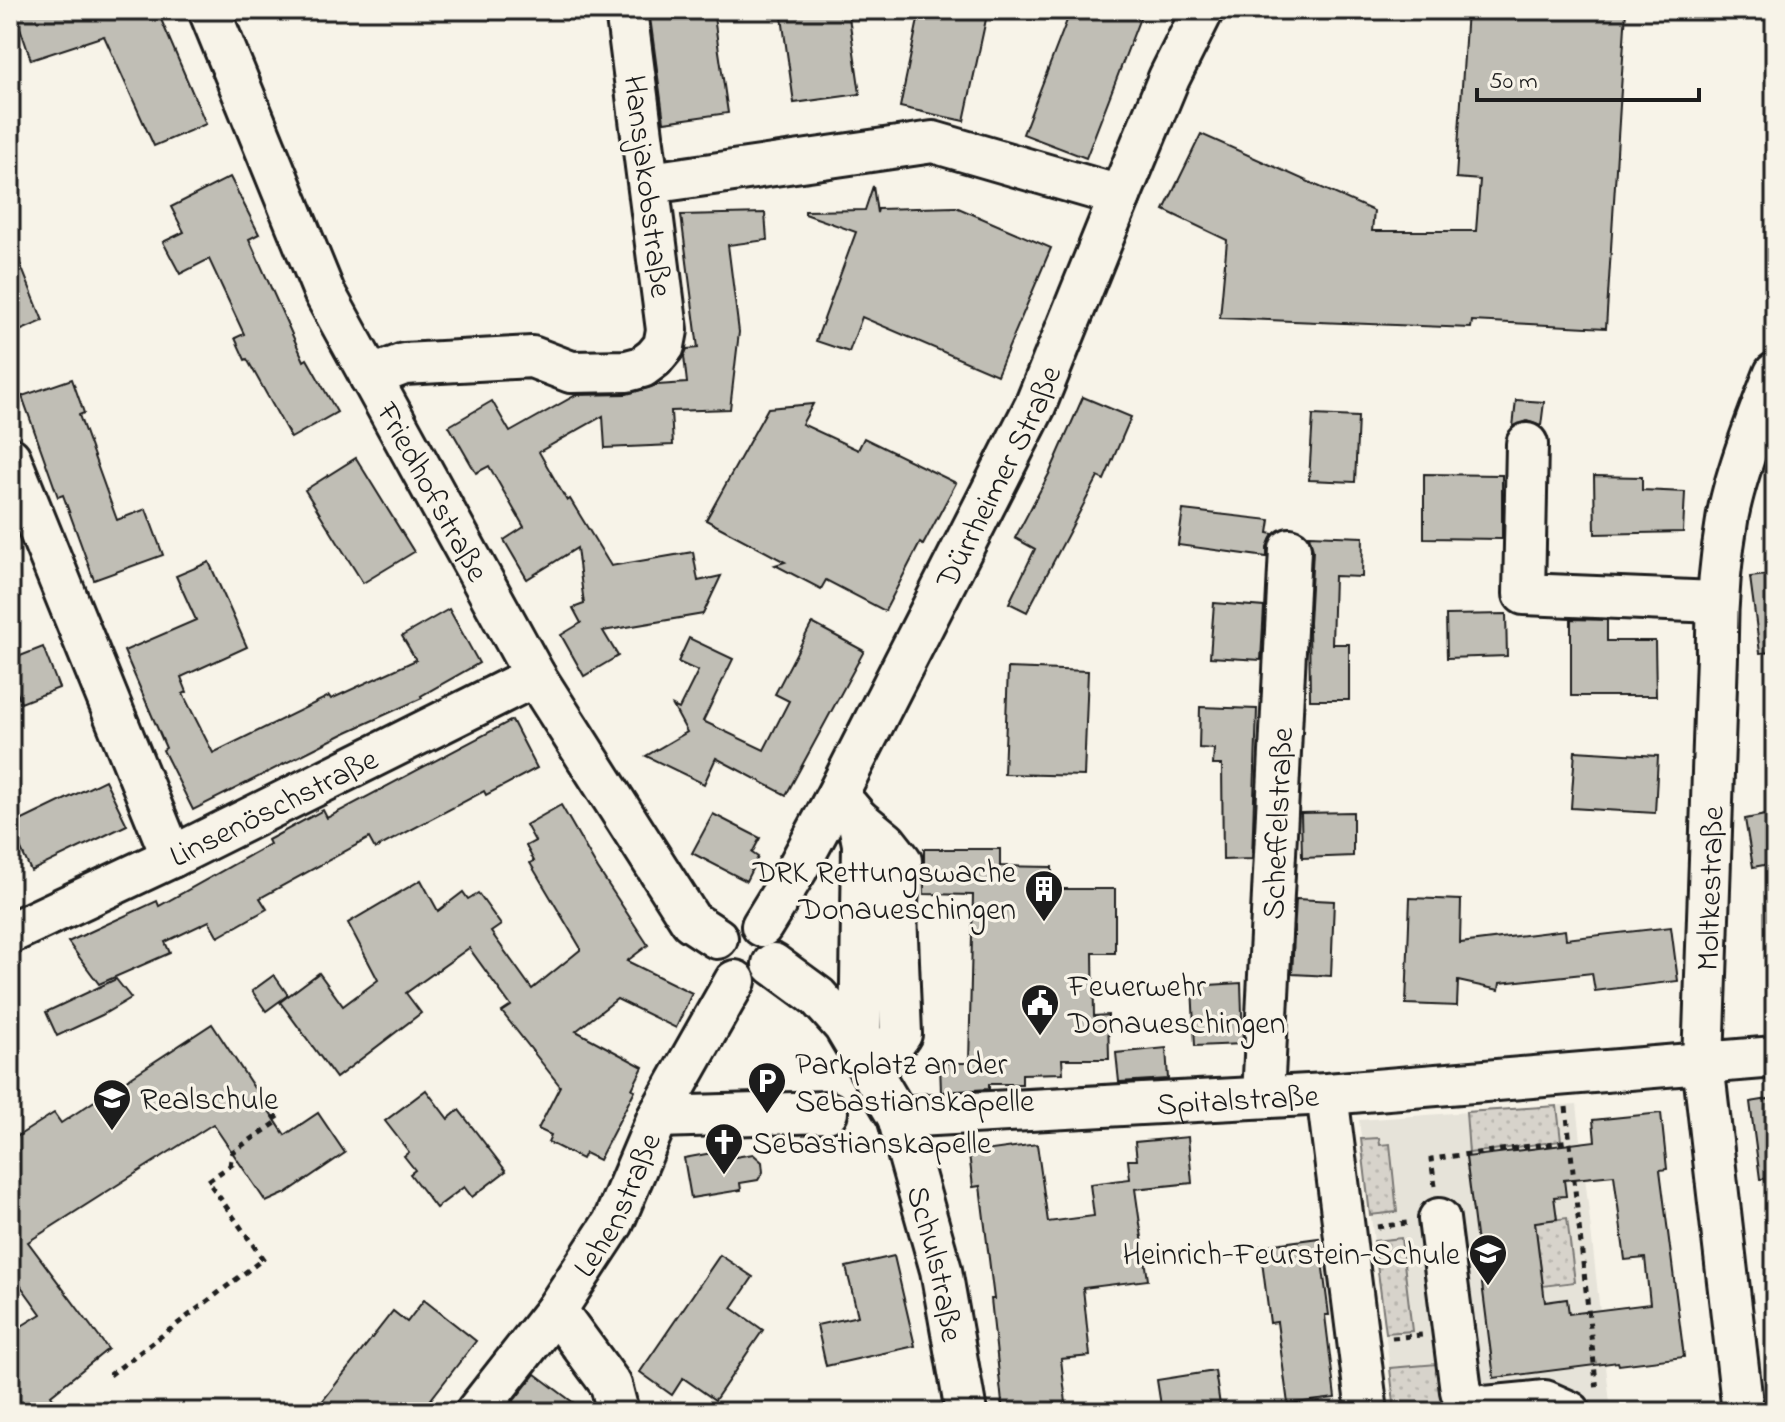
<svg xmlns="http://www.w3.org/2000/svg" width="1785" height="1422" viewBox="0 0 1785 1422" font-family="'Indie Flower',sans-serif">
	<defs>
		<pattern id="grass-dots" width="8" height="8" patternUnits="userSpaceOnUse" patternTransform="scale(2)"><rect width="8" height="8" fill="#d7d3cb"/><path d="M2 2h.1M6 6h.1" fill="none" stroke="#b8b5ae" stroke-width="1.8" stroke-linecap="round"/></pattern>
	</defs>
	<rect width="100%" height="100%" fill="#f7f3e8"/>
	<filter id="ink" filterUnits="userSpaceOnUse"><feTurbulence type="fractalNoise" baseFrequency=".0125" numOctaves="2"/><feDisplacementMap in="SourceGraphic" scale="16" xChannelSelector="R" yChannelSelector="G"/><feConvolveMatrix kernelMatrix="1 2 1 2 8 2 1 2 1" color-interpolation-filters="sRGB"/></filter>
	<g filter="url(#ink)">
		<path fill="#e6e3d9" d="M1577,1104L1611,1412H1395L1359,1120Z"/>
		<g fill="url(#grass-dots)" stroke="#7a7874" stroke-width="2">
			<path d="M1557,1106L1561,1141L1469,1153L1466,1112Z"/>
			<path d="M1379,1138L1380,1145L1390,1144L1397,1212L1370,1215L1361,1139Z"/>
			<path d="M1567,1218L1575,1282L1543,1286L1535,1222Z"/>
			<path d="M1401,1238L1412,1331L1386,1333L1374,1241Z"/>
			<path d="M1437,1364L1443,1412H1395L1390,1368Z"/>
		</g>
		<g fill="#c0beb5" stroke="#1c1c1c" stroke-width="2" fill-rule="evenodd">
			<path d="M14,10H157L206,124L154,146L104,36L31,60Z"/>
			<path d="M649,10H713L728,113L664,122Z"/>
			<path d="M781,10H848L860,94L794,103Z"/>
			<path d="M920,10H988L964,121L900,107Z"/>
			<path d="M1071,10H1143L1086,158L1023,134Z"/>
			<path d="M1467,10H1626L1606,328L1472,321L1471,328L1220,318L1227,240L1164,210L1201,134L1374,211L1372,231H1476L1480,180L1456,178Z"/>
			<path d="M230,177L259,234L249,239L304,361L307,359L337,412L291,438L247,359L245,360L235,338L244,334L209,259L180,274L163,242L184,232L171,207Z"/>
			<path d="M873,186L877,213L878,209L956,207L1051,248L997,375L862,317L849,352L816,341L856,232L805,214V211L865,210Z"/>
			<path d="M765,213L767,240L728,245L739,332L730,409L671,411L673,445L605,448L603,416L539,452L567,501L570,499L611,566L693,552L698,581L721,576L703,614L603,631L618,656L584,676L561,635L581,623L573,608L584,604L577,548L527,579L504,540L524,527L489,466L476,473L449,426L492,401L510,432L576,395L627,394L657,385L687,383L684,356L687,349L698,348L681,215Z"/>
			<path d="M11,241L43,321L10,335V242Z"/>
			<path d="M72,379L84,413L79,415L117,520L146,509L163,555L94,580L63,495L58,497L22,396Z"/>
			<path d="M1083,397L1131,417L1104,480L1098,477L1027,612L1009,603L1035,549L1015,538L1050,472Z"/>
			<path d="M1516,400L1544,402L1541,426L1527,421L1513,427Z"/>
			<path d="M813,404L802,424L858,450L864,438L956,483L923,545L920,543L885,611L826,580L821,589L775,565L785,562L706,520L768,408Z"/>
			<path d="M1313,415L1358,417L1355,482L1309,480Z"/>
			<path d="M356,458L414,552L363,583L305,490Z"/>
			<path d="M1424,474L1502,475V539L1424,538Z"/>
			<path d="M1594,476L1642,477V490L1685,492L1683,532L1595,534Z"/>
			<path d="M1183,510L1270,520L1268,533L1273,534L1267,547V557L1178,545Z"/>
			<path d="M1309,535L1363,537L1362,577L1334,576L1332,644H1349V700H1310L1309,623L1313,550Z"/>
			<path d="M209,562L247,647L181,677L187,692L183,694L213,753L329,696L331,699L416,660L402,636L449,609L479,663L421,696L422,698L347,732L193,810L163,750L166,748L124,651L196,620L176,576Z"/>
			<path d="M1775,574V652L1760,653L1750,577Z"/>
			<path d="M1214,603L1264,607L1261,660L1210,657Z"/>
			<path d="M1506,614L1507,656L1447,658L1446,615Z"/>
			<path d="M1571,619L1607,620V641H1655L1656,696H1571Z"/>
			<path d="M812,623L864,651L786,795L716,758L704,784L646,756L687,732L673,706L679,709L698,671L678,662L689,638L733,659L703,721L764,750L789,701L775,694Z"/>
			<path d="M43,647L59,688L21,703L10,674V660Z"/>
			<path d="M1008,668L1088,671L1084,776L1004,774Z"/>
			<path d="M1200,707L1257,709L1252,859L1223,860L1222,765H1213L1214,749L1199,748Z"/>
			<path d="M512,720L537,768L486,795L484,791L375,849L369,838L260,898L267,909L218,937L209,921L165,942L170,953L99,984L68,942L157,901L159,906L270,844L268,840L323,810L327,818Z"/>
			<path d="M1575,751L1658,756L1655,813L1571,808Z"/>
			<path d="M105,780L127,825L31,871L10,826Z"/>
			<path d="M561,805L598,869L648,945L627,961L692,993L676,1028L617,999L576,1031L643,1067L632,1089L635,1090L599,1160L585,1153L582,1159L548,1142L551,1135L538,1129L560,1086L502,1012L511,1006L469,948L406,993L421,1013L336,1078L280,1002L319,973L343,1006L378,980L348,923L421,880L438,911L463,892L468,899L478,893L501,925L491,932L532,989L580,950V947L530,863L534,861L526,846L535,841L526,825Z"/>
			<path d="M1353,812V856L1302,858L1301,813Z"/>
			<path d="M1775,813V863L1753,867L1745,819Z"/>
			<path d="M713,814L760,838L752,853L758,857L746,881L692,853Z"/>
			<path d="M924,849H1000V866L1052,867V889H1115V953H1093L1094,1016L1108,1015L1109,1059H1062L1063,1073L1022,1074V1084H989V1089L941,1092L940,1063H969L973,895L924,894Z"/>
			<path d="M1410,898L1461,900L1460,943L1565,930L1566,939L1671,927L1678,981L1595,991L1592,973L1500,983L1499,990L1458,981L1457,1006L1406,1004Z"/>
			<path d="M1296,899L1334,901L1331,976L1292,974Z"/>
			<path d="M274,975L288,995L266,1011L252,991Z"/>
			<path d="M116,979L131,998L102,1015L57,1036L46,1012Z"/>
			<path d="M1241,983L1243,1044L1195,1046L1192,986Z"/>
			<path d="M212,1024L285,1135L318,1113L345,1153L286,1193L266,1202L213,1124L28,1242L108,1349L51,1395L62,1412H10V1333L41,1314L10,1271V1141L54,1113L61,1123Z"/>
			<path d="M1166,1048L1168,1079L1119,1082L1116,1053Z"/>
			<path d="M426,1090L448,1119L459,1110L506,1171L472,1197L464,1187L436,1208L410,1174L415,1170L404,1156L409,1152L385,1121Z"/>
			<path d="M1775,1098V1178L1760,1179L1750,1102Z"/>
			<path d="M1661,1113L1667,1169L1660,1170L1684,1357L1619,1365L1618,1362L1494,1378L1466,1157L1595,1141L1593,1120ZM1614,1175L1625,1260L1645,1258L1650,1304L1569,1314L1567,1299L1545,1302L1535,1222L1557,1219L1554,1197L1566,1196L1564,1180Z"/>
			<path d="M1188,1137L1192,1183L1135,1189L1148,1280L1083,1288L1090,1356L1061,1359L1067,1412H1003L991,1299H994L980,1186L973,1187L969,1153L1037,1144L1048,1222L1094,1216L1090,1184L1130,1179L1128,1160H1137L1135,1142Z"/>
			<path d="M734,1149L735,1157L753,1154L762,1162L763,1172L758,1180L740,1183L741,1190L691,1198L684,1158Z"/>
			<path d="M1319,1238L1329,1315H1325L1335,1398L1288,1404L1277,1322L1270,1323L1260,1246Z"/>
			<path d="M720,1255L753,1277L732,1308L763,1330L715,1400L683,1378L672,1395L640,1372Z"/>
			<path d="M894,1256L915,1346L826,1366L817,1325L858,1316L846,1267Z"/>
			<path d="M424,1300L476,1341L421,1412H314L393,1311L407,1322Z"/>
			<path d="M1215,1371L1221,1412H1162L1157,1380Z"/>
			<path d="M535,1374L586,1412H505Z"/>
		</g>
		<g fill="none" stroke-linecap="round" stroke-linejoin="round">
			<g stroke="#1c1c1c" stroke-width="46">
				<g id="minor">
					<path id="s1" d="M209,10L324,292L535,676L691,921L717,938"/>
					<path d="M650,183L933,142L1120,196"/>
					<path d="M370,377L404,364L532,357L571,372L627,371L642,367L654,358L664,346L667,330L626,10"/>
					<path d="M1527,444L1524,594L1716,602"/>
					<path d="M10,458L172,857"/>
					<path d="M848,807L858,819L863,844L860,1051"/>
					<path d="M858,819L886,842L901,861L896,913L901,1034L873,1072"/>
					<path id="s2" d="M762,926L797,869L837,795L1035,406L1120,196L1169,78L1203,10"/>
					<path id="s3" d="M10,933L172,857L535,676"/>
					<path id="s4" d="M773,964L818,997L844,1026L898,1117L941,1270L966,1412"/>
					<path d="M1327,1094L1367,1412"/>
					<path id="s5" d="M1263,1097L1290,549"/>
					<path d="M658,1117L827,1112"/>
					<path id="s6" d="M898,1117L1327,1094L1775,1057"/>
					<path d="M1439,1219L1461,1391L1469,1403L1485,1407L1545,1401L1570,1412"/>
					<path d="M556,1310L611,1385L618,1412"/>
					<path id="s7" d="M476,1412L556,1310L613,1223L658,1117L735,981"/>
					<path id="s8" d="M1743,1412L1703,1063L1717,656C1716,608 1720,561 1728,514C1737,470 1759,414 1775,373"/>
				</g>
			</g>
			<g stroke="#1c1c1c" stroke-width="5" stroke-dasharray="6 6" stroke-linecap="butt">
				<path d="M1566,1107L1597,1391"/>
				<path d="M230,1166L232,1152L279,1121L264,1098"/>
				<path d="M1435,1186L1431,1159L1570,1141"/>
				<path d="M1377,1227L1407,1223"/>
				<path d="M1392,1338L1422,1335"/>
				<path d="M110,1375L263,1259L208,1181L237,1161"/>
			</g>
			<use href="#minor" stroke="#f7f3e8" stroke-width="40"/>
		</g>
	</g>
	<defs>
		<g id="building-pin" transform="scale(2)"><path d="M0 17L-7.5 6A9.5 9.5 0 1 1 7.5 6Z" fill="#1c1c1c" stroke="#f7f3e8"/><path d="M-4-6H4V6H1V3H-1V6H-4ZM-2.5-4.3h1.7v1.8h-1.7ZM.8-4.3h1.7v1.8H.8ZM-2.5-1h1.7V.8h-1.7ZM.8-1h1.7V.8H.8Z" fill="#fff"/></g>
		<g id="civic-pin" transform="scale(2)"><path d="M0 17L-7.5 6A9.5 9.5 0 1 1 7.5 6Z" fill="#1c1c1c" stroke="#f7f3e8"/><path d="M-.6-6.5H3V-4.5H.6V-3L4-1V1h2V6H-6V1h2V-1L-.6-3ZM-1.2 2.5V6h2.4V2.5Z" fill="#fff"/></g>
		<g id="parking-pin" transform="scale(2)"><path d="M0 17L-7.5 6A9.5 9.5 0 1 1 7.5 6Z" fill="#1c1c1c" stroke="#f7f3e8"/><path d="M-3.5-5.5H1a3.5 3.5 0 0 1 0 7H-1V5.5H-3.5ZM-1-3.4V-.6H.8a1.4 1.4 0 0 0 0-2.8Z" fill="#fff"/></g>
		<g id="school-pin" transform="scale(2)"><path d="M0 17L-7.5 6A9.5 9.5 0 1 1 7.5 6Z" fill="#1c1c1c" stroke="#f7f3e8"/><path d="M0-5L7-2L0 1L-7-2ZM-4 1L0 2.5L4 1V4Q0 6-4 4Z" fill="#fff"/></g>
		<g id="church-pin" transform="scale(2)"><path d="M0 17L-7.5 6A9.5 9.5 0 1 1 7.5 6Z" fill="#1c1c1c" stroke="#f7f3e8"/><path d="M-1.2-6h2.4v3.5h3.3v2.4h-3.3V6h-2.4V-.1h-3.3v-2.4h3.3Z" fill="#fff"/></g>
	</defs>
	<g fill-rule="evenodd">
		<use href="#building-pin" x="1044" y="889"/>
		<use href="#civic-pin" x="1040" y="1003"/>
		<use href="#parking-pin" x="767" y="1081"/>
		<use href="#school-pin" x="112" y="1098"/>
		<use href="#church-pin" x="724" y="1142"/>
		<use href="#school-pin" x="1488" y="1253"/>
	</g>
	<g text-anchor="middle" stroke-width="7" stroke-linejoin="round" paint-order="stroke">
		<g font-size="32" fill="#1c1c1c" stroke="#f7f3e8">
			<text transform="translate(649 186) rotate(83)" y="11">Hansjakobstraße</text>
			<text dy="11" stroke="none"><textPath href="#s2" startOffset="508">Dürrheimer Straße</textPath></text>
			<text dy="11" stroke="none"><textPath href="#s1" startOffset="532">Friedhofstraße</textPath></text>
			<text dy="11" stroke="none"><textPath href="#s3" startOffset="292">Linsenöschstraße</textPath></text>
			<text dy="11" stroke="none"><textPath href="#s5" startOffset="274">Scheffelstraße</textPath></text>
			<text dy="11" stroke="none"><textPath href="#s8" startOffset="526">Moltkestraße</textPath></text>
			<text dy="11" stroke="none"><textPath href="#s6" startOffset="340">Spitalstraße</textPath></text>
			<text dy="11" stroke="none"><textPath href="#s7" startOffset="252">Lehenstraße</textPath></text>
			<text dy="11" stroke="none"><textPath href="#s4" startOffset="352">Schulstraße</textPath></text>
		</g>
		<g font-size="32" fill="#1c1c1c" stroke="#f7f3e8" text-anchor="start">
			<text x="1016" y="882" text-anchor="end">DRK Rettungswache<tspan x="1016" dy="37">Donaueschingen</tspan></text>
			<text x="1068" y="996">Feuerwehr<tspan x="1068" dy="37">Donaueschingen</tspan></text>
			<text x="795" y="1074">Parkplatz an der<tspan x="795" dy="37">Sebastianskapelle</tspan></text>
			<text x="140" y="1109">Realschule</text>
			<text x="752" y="1153">Sebastianskapelle</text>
			<text x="1460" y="1264" text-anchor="end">Heinrich-Feurstein-Schule</text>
		</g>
	</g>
	<rect width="1785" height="1422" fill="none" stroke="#f7f3e8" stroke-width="40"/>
	<rect x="20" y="20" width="1745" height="1382" fill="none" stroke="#1c1c1c" stroke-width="3" filter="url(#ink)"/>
	<path d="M1477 88v12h222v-12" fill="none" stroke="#1c1c1c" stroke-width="4"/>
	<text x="1489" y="88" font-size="24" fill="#1c1c1c" stroke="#f7f3e8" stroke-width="6" paint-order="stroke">50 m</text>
</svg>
